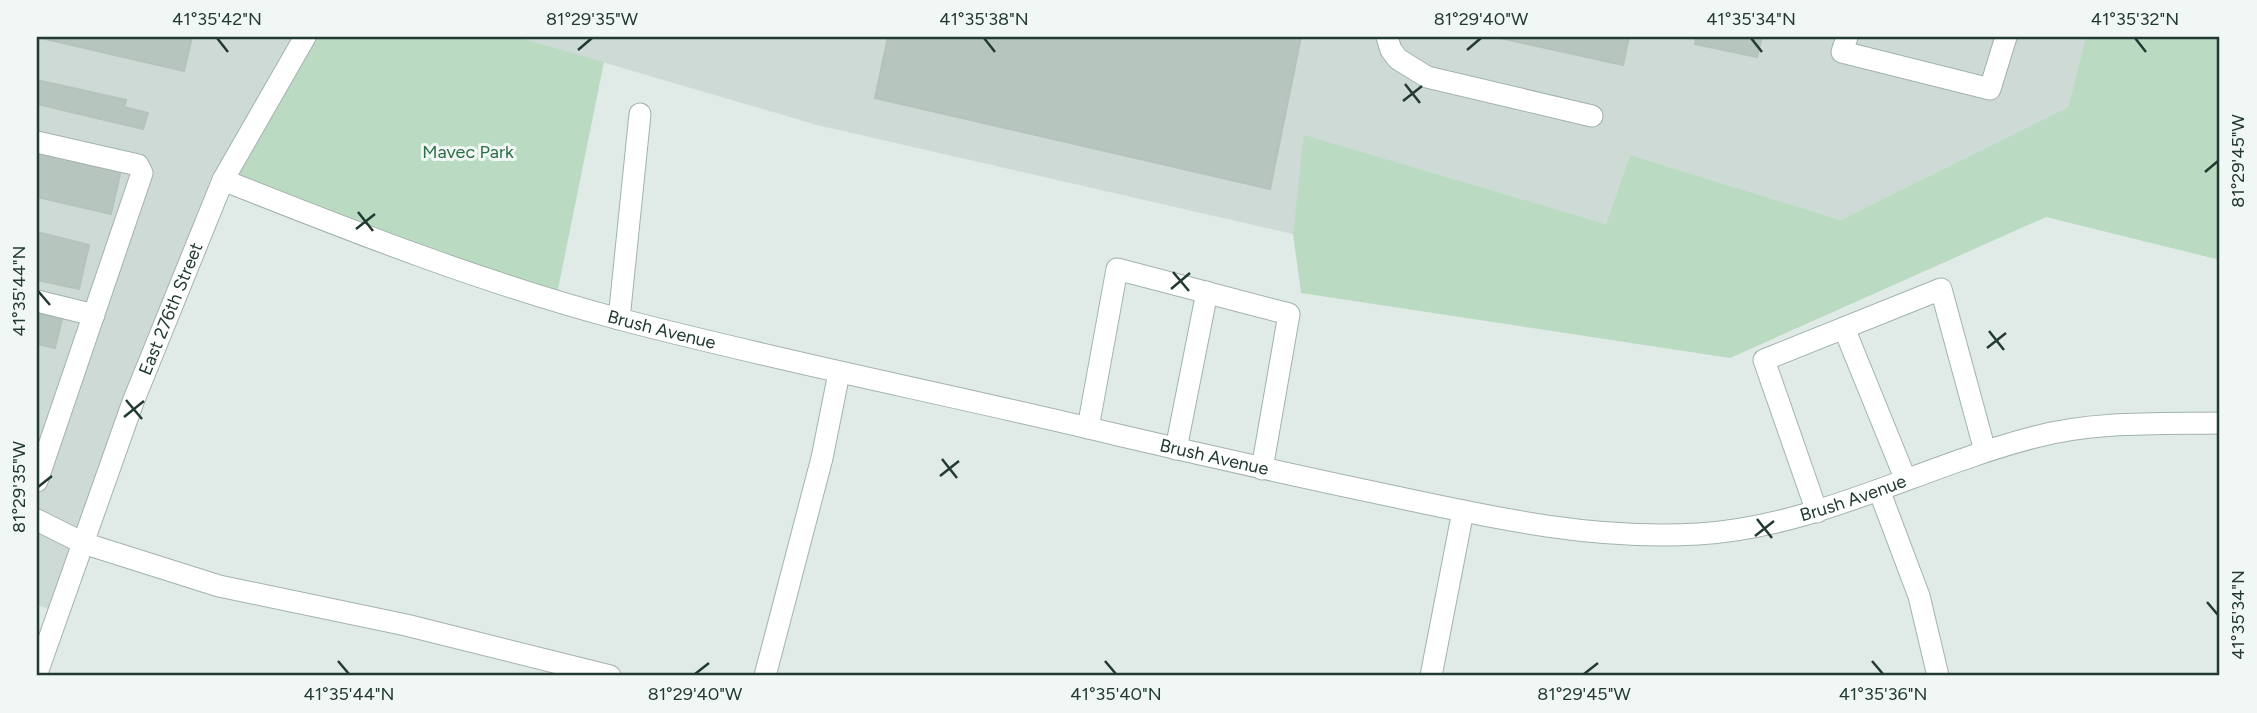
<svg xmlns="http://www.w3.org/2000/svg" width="2257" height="713" viewBox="0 0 2257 713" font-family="Figtree,sans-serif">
	<rect width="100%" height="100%" fill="#e0eae6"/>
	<g fill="#cedad5">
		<path d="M37,37H305L223,180L58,612L37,605Z"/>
		<path d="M517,37H2086L2068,107L1841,220L1630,155L1606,224L1305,136L1293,234L817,125Z"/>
	</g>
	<g fill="#badbc2">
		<path d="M305,37H517L604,62L556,299L223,180Z"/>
		<path d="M2086,37H2220V260L2046,217L1730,358L1301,293L1293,234L1304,135L1606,224L1630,155L1841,220L2068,107Z"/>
	</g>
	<g fill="#b6c5be" stroke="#b3c4bc" stroke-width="2">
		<path d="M37,37H192L184,71Z"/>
		<path d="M888,37H1301L1270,189L875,98Z"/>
		<path d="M1496,37H1629L1623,65Z"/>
		<path d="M1696,37H1762L1757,57L1695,44Z"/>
		<path d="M37,80L126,100L124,107L148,113L143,129L37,104Z"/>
		<path d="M37,150L121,170L111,214L37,197Z"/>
		<path d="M37,232L89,245L79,289L37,280Z"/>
		<path d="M37,313L62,319L55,348L37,344Z"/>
	</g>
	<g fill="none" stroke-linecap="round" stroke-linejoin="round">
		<g stroke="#a3b2ad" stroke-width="23">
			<g id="minor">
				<path d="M1387,37L1391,50L1398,59L1427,77L1592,116"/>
				<path d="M1847,37L1842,52L1990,89L2006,37"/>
				<path d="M37,142L138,165L142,173L37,481"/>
				<path id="s1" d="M223,180C354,232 486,284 623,320C787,363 953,395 1118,435C1212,457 1306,478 1401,498C1499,519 1596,540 1698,534C1816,527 1922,466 2035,437C2095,421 2159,424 2220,423"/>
				<path d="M37,301L94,315"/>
				<path d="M619,319L640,114"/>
				<path d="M1844,328L1905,478"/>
				<path d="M1088,428L1117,269L1289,314L1262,469"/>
				<path d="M1176,449L1207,292"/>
				<path d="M1879,490L1919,596L1938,676"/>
				<path d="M1817,512L1764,360L1941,289L1985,451"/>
				<path d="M37,520L83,543L219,586L406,625L610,676"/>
				<path id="s2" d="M37,673L133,402L223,180L305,37"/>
				<path d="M765,676L822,458L839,373"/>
				<path d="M1431,676L1463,511"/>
			</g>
		</g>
		<use href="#minor" stroke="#fff" stroke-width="21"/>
	</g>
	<path fill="none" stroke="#223a33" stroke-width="2.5" d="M217,38L228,52M984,38L995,52M1751,38L1762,52M2135,38L2146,52M578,50L592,38M1467,50L1481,38M1405,84L1420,103M1403,101L1422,86M2205,172L2218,161M358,212L373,231M356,229L375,214M1173,272L1189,291M1171,289L1190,273M38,291L50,305M1989,331L2004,350M1987,348L2006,333M126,400L142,419M124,417L144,401M942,459L957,478M940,476L959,461M38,487L52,476M1757,519L1772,538M1755,536L1774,521M2207,602L2218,615M338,661L349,674M1105,661L1116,674M1872,661L1883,674M695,674L709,663M1584,674L1598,663"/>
	<g text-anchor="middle" stroke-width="6" stroke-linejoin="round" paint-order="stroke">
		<g font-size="18" fill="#2d6f45" stroke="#f0f7f4">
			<text x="468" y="158">Mavec Park</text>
		</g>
		<g font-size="18" fill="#223a33" stroke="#f0f7f4">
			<text dy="6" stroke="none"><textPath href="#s2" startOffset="388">East 276th Street</textPath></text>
			<text dy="6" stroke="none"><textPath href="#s1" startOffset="464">Brush Avenue</textPath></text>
			<text dy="6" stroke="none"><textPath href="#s1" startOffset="1031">Brush Avenue</textPath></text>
			<text dy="6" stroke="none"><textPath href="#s1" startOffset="1682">Brush Avenue</textPath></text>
		</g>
	</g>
	<rect width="2257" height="713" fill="none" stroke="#f0f7f4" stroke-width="77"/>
	<rect x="38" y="38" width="2180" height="636" fill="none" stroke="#223a33" stroke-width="2.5"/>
	<g font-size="18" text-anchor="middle" fill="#223a33">
		<text x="217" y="25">41°35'42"N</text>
		<text x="592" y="25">81°29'35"W</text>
		<text x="984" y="25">41°35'38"N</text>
		<text x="1481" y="25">81°29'40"W</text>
		<text x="1751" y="25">41°35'34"N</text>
		<text x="2135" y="25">41°35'32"N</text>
		<text transform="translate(2238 161) rotate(-90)" y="6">81°29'45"W</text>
		<text transform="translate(19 291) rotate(-90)" y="6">41°35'44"N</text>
		<text transform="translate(19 487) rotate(-90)" y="6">81°29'35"W</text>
		<text transform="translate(2238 615) rotate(-90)" y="6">41°35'34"N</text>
		<text x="349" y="700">41°35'44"N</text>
		<text x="695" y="700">81°29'40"W</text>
		<text x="1116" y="700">41°35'40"N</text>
		<text x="1584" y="700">81°29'45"W</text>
		<text x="1883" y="700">41°35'36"N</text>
	</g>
</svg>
